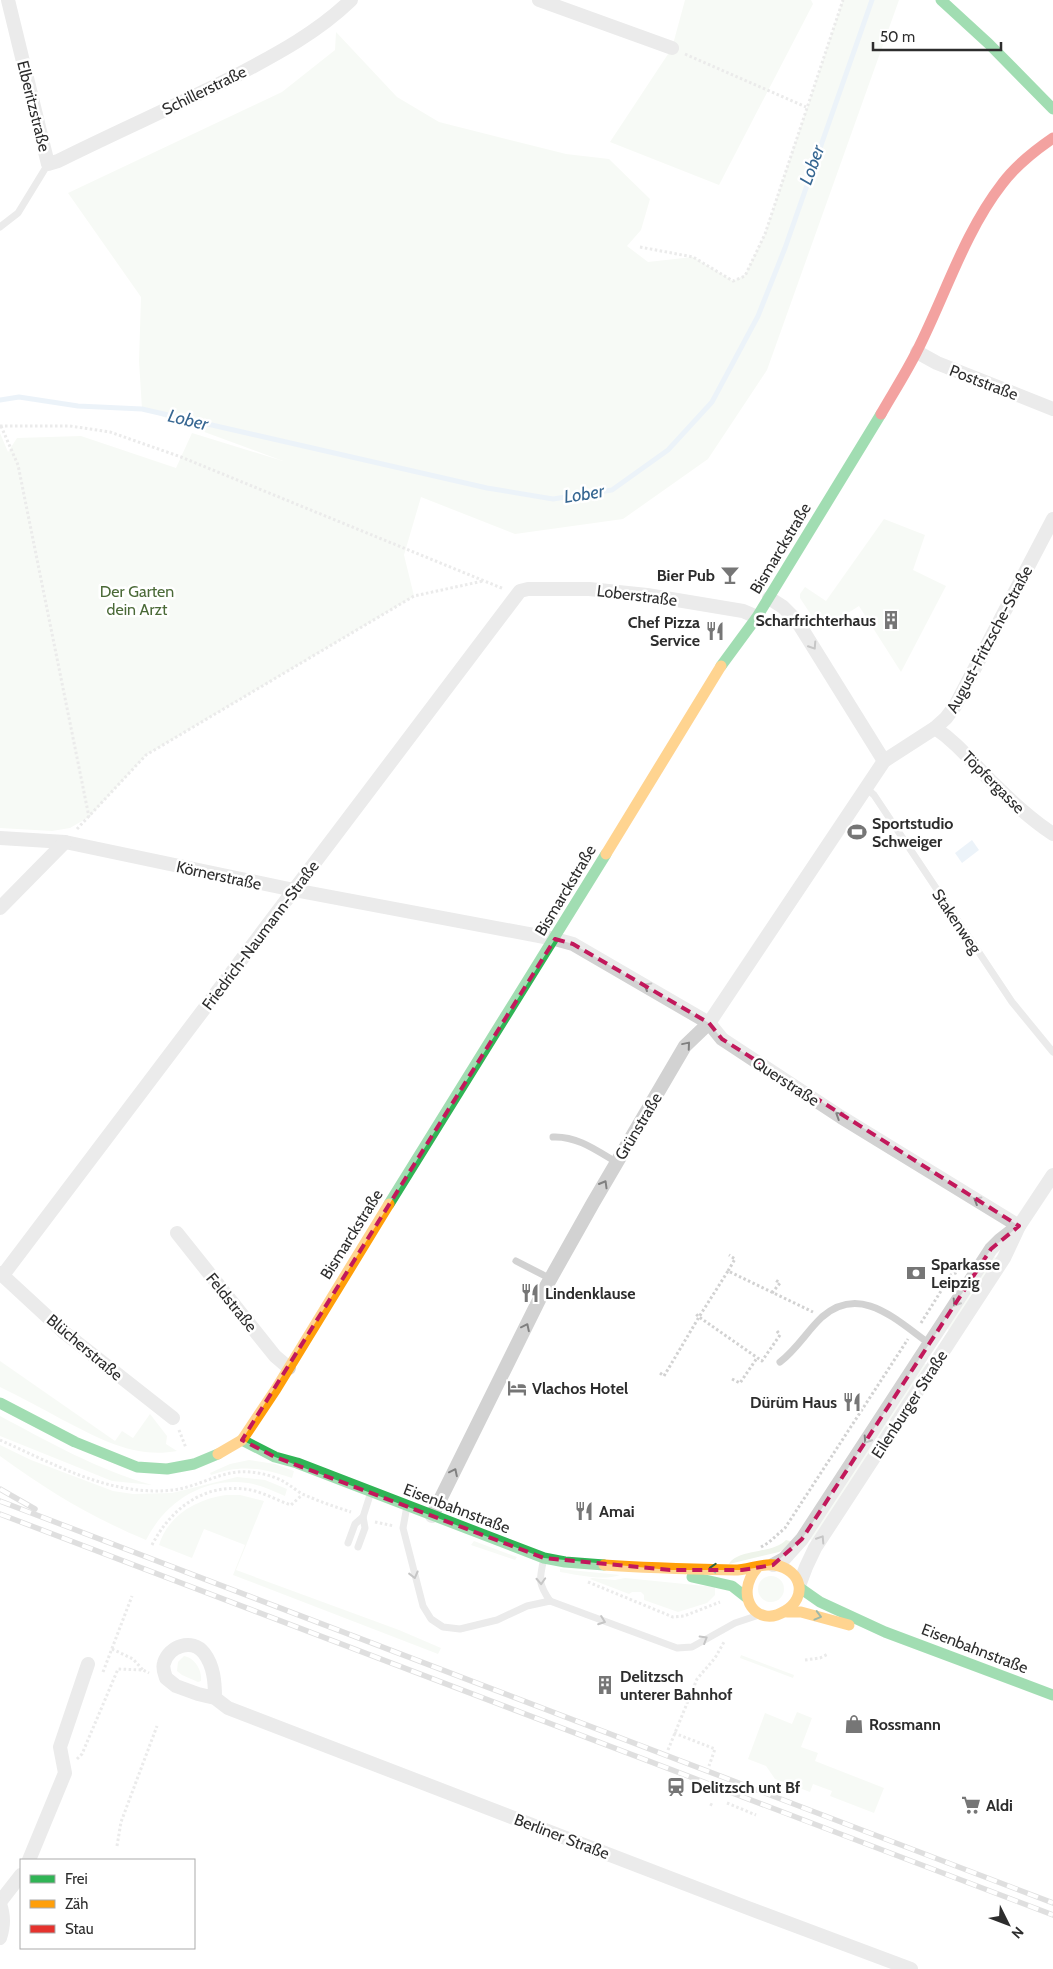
<svg xmlns="http://www.w3.org/2000/svg" width="1053" height="1969" viewBox="0 0 1053 1969" font-family="Cabin,sans-serif">
	<rect width="100%" height="100%" fill="#fff"/>
	<g fill="#eef4ea">
		<path d="M685,0H811L813,4L719,185L610,142L672,48Z"/>
		<path d="M843,0H899L767,370L708,459L623,519L515,534L421,497L404,555L414,596L146,755L89,817L70,828L52,831L0,828V433L8,452L17,438L81,436L176,468L192,433L283,461L142,409L139,361L141,297L68,193L282,92L335,50L336,32L397,97L439,122L566,154L609,159L650,199L641,230L627,246L648,262L693,257L733,281L745,275L765,234Z"/>
		<path d="M884,519L925,535L913,570L946,586L901,672L859,606L821,630L800,598V594L805,587L826,601Z"/>
		<path d="M993,1256L998,1259L950,1331L946,1328Z"/>
		<path d="M0,1361L115,1441L122,1431L133,1438L150,1414L167,1436L166,1444L177,1451C134,1459 98,1438 61,1419C41,1408 21,1397 0,1387Z"/>
		<path d="M923,1363L927,1365L879,1440L874,1437Z"/>
		<path d="M0,1416C49,1442 98,1470 152,1485L112,1481L0,1436Z"/>
		<path d="M869,1443L874,1447L813,1541L808,1538Z"/>
		<path d="M0,1445L31,1460L113,1491L133,1494L172,1493L237,1477L265,1480L287,1489L285,1496C273,1491 261,1485 248,1483C204,1477 166,1501 146,1540C91,1517 48,1491 0,1456Z"/>
		<path d="M249,1460L275,1464L294,1471L292,1478C262,1468 242,1464 211,1475L210,1473L230,1464Z"/>
		<path d="M226,1495H240L264,1501L236,1570L399,1630L441,1648L438,1654L233,1575L245,1545L204,1529L192,1558L159,1545C168,1515 197,1499 226,1495Z"/>
		<path d="M786,1540L794,1542L787,1548L779,1552L729,1564C737,1549 773,1554 786,1540Z"/>
		<path d="M474,1541L517,1557L515,1560L471,1545Z"/>
		<path d="M560,1569L620,1575C603,1581 578,1575 560,1572Z"/>
		<circle cx="771" cy="1589" r="13"/>
		<path d="M592,1578L615,1580L625,1578L715,1587V1595L707,1603L678,1612L644,1600V1595L641,1592H632L629,1594L590,1579Z"/>
		<path d="M741,1655L794,1675L793,1678L740,1658Z"/>
		<path d="M184,1656C195,1658 202,1670 201,1681L198,1682L182,1675L177,1671L178,1662Z"/>
		<path d="M797,1712L812,1718L801,1747L818,1753L815,1761L884,1788L874,1813L830,1796L832,1791L813,1784L810,1792L775,1779L766,1766L748,1759L765,1713L792,1724Z"/>
	</g>
	<path fill="#d6e4f2" d="M972,840L979,850L962,863L955,853Z"/>
	<g fill="none" stroke-linecap="round" stroke-linejoin="round">
		<path stroke="#d6e4f2" stroke-width="5" d="M0,400L19,397L78,406L142,409L487,488L553,499L612,490L668,450L712,402L758,316L785,248L872,0"/>
		<g stroke="#d2d2d2" stroke-width="3" stroke-dasharray="2.5 2.5" stroke-linecap="butt">
			<path d="M685,54L806,107"/>
			<path d="M640,247L693,257L733,281L745,276L765,234L843,0"/>
			<path d="M0,426H70L110,432L181,457L504,589"/>
			<path d="M1,426L18,465L89,817"/>
			<path d="M77,829L146,755L414,596L483,581"/>
			<path d="M728,1271L735,1259L729,1255"/>
			<path d="M772,1293L780,1283L774,1279"/>
			<path d="M921,1323L951,1275L958,1272"/>
			<path d="M777,1331L780,1335L762,1361L699,1317L728,1271L813,1312"/>
			<path d="M660,1373L664,1376L699,1317L695,1313"/>
			<path d="M732,1379L740,1383L757,1358"/>
			<path d="M179,1430L186,1448"/>
			<path d="M0,1440C54,1464 111,1497 173,1490C199,1487 223,1469 250,1472C263,1473 278,1477 289,1485C294,1488 299,1493 305,1495C320,1502 336,1507 351,1512"/>
			<path d="M375,1522L394,1526"/>
			<path d="M152,1545C170,1510 202,1484 244,1489C259,1490 276,1500 291,1505L302,1495"/>
			<path d="M761,1547L768,1543L785,1528L908,1339"/>
			<path d="M588,1582L673,1617L684,1616L720,1602"/>
			<path d="M112,1649L133,1659L143,1670"/>
			<path d="M805,1660L820,1658L828,1654"/>
			<path d="M103,1672L132,1596"/>
			<path d="M674,1733L715,1749L709,1766"/>
			<path d="M668,1750L697,1679L715,1658L724,1642"/>
			<path d="M77,1759L82,1754L118,1669L143,1670L149,1673"/>
			<path d="M727,1803L756,1815"/>
			<path d="M710,1804L714,1806"/>
			<path d="M117,1846L121,1822L157,1726"/>
		</g>
		<g stroke="#d2d2d2" stroke-width="7">
			<path d="M0,227L18,213L48,164"/>
			<path d="M866,788L874,795L1012,1002L1053,1052"/>
			<path d="M553,1137C577,1136 596,1150 616,1162"/>
			<path d="M516,1261L551,1279"/>
			<path d="M780,1362C797,1349 807,1331 822,1317C861,1283 897,1321 930,1344"/>
			<path d="M407,1506L403,1528L423,1606L431,1619L443,1627L460,1629L497,1620L527,1606L550,1601L677,1648L692,1647L735,1623L759,1615"/>
			<path d="M348,1543L355,1524L363,1517"/>
			<path d="M358,1547L365,1528L363,1517L371,1492"/>
			<path d="M544,1558C539,1580 538,1583 550,1601"/>
		</g>
		<g stroke="#d2d2d2" stroke-width="14">
			<path d="M8,0L48,164L58,161C118,131 178,105 237,75C277,54 318,32 351,0"/>
			<path d="M539,0L672,48"/>
			<path d="M917,352L937,363L1053,409"/>
			<path d="M769,598L783,607L797,621L884,761"/>
			<path d="M935,728C959,744 974,765 994,784C1012,802 1032,820 1053,834"/>
			<path d="M0,838L65,842L294,890L555,939L573,944L709,1023L722,1039L841,1117L1019,1226"/>
			<path d="M0,908L65,842"/>
			<path d="M177,1233L275,1356L289,1368"/>
			<path d="M0,1273L65,1333L173,1418"/>
			<path d="M3,1275L520,591L528,589H589L647,595L743,611L757,617"/>
			<path d="M432,1516L543,1292L593,1203L685,1046L709,1023L884,761L935,728L946,718L955,706L1053,519"/>
			<path d="M773,1565L784,1559L802,1539L991,1249L1000,1240L1018,1226"/>
			<path d="M800,1583L806,1567L815,1548L1004,1258L1019,1226L1053,1175"/>
			<path d="M215,1698C215,1683 214,1666 204,1653C192,1638 169,1646 164,1663C162,1668 165,1674 166,1678L176,1686L198,1694L215,1698L228,1708L748,1908L911,1969"/>
			<path d="M29,1860L65,1773L60,1747L88,1664"/>
			<path d="M0,1902L21,1875"/>
			<path d="M0,1904C4,1916 4,1925 0,1938"/>
		</g>
		<g stroke="#30b455" stroke-width="11">
			<path d="M941,0L989,44L1053,109"/>
			<path d="M721,666L757,617L881,414"/>
			<path d="M389,1204L606,854"/>
			<path d="M0,1403L75,1442L137,1467L167,1469L194,1464L218,1454"/>
			<path d="M242,1440L275,1457L297,1463L544,1558L565,1562L604,1565"/>
			<path d="M692,1577L732,1586L746,1597"/>
			<path d="M800,1588L820,1602L885,1632L1053,1695"/>
		</g>
		<g stroke="#ff9f0a" stroke-width="11">
			<path d="M606,854L721,666"/>
			<path d="M218,1454L242,1440L276,1389L389,1204"/>
			<path d="M604,1565C648,1568 690,1569 734,1570C748,1570 762,1563 775,1565C802,1570 808,1597 785,1611C757,1629 733,1596 757,1568"/>
			<path d="M787,1612H801L849,1625"/>
		</g>
		<path stroke="#e5322d" stroke-width="11" d="M881,414C893,393 906,373 917,351C945,296 964,233 1002,184C1016,165 1034,151 1053,138"/>
		<g stroke="#b9b9b9" stroke-width="5.5">
			<g id="rail">
				<path d="M0,1489L35,1509"/>
				<path d="M0,1501L1053,1903"/>
				<path d="M0,1514L1053,1915"/>
			</g>
		</g>
		<use href="#rail" stroke="#fff" stroke-width="4" stroke-dasharray="11" stroke-linecap="butt"/>
	</g>
	<defs><path id="oneway-chevron" d="M-2-3.5L2.5 0L-2 3.5" fill="none" stroke-width="1.6" stroke-linecap="round" stroke-linejoin="round" transform="scale(1.25)"/></defs>
	<g stroke="#808080">
		<use href="#oneway-chevron" transform="translate(813 646) rotate(57)"/>
		<use href="#oneway-chevron" transform="translate(647 986) rotate(-150)"/>
		<use href="#oneway-chevron" transform="translate(687 1045) rotate(-50)"/>
		<use href="#oneway-chevron" transform="translate(839 1115) rotate(-147)"/>
		<use href="#oneway-chevron" transform="translate(604 1184) rotate(-60)"/>
		<use href="#oneway-chevron" transform="translate(977 1200) rotate(-149)"/>
		<use href="#oneway-chevron" transform="translate(956 1303) rotate(123)"/>
		<use href="#oneway-chevron" transform="translate(526 1327) rotate(-64)"/>
		<use href="#oneway-chevron" transform="translate(867 1440) rotate(123)"/>
		<use href="#oneway-chevron" transform="translate(454 1472) rotate(-64)"/>
		<use href="#oneway-chevron" transform="translate(821 1539) rotate(-57)"/>
		<use href="#oneway-chevron" transform="translate(414 1575) rotate(76)"/>
		<use href="#oneway-chevron" transform="translate(541 1581) rotate(87)"/>
		<use href="#oneway-chevron" transform="translate(602 1621) rotate(20)"/>
		<use href="#oneway-chevron" transform="translate(704 1639) rotate(-31)"/>
	</g>
	<g stroke="#2e633d">
		<use href="#oneway-chevron" transform="translate(713 1568) rotate(-177)"/>
		<use href="#oneway-chevron" transform="translate(818 1616) rotate(15)"/>
	</g>
	<path d="M0 0H1053V1969H0ZM555,939L573,944L709,1023L722,1039L1019,1226L991,1249L802,1539L773,1565L742,1570H670L544,1558L275,1457L242,1440Z" fill="#fff" fill-opacity=".55" fill-rule="evenodd"/>
	<path fill="none" stroke="#c2185b" stroke-width="4" stroke-dasharray="10 6" stroke-linejoin="round" d="M555,939L573,944L709,1023L722,1039L1019,1226L991,1249L802,1539L773,1565L742,1570H670L544,1558L275,1457L242,1440Z"/>
	<defs>
		<g id="bar-bare" transform="scale(1.5)"><path d="M-6-5H6L.8 .8V4.5H3.5V6h-7V4.5H-.8V.8Z" fill="#767676" stroke="#fff" stroke-width="2.5" paint-order="stroke"/></g>
		<g id="building-bare" transform="scale(1.5)"><path d="M-4-6H4V6H1V3H-1V6H-4ZM-2.5-4.3h1.7v1.8h-1.7ZM.8-4.3h1.7v1.8H.8ZM-2.5-1h1.7V.8h-1.7ZM.8-1h1.7V.8H.8Z" fill="#767676" stroke="#fff" stroke-width="2.5" paint-order="stroke"/></g>
		<g id="restaurant-bare" transform="scale(1.5)"><path d="M-5-6h1v4h1v-4h1v4h1v-4h1v5L-1.5 .5V6h-2V.5L-5-1ZM5-6V6H3V1.5H1.5Q1.5-4 5-6Z" fill="#767676" stroke="#fff" stroke-width="2.5" paint-order="stroke"/></g>
		<g id="stadium-bare" transform="scale(1.5)"><path d="M0-5a6.5 5 0 1 0 0 10a6.5 5 0 1 0 0-10ZM-3.5-1.8h7v3.6h-7Z" fill="#767676" stroke="#fff" stroke-width="2.5" paint-order="stroke"/></g>
		<g id="bank-bare" transform="scale(1.5)"><path d="M-6-4H6V4H-6ZM0-2.3a2.3 2.3 0 1 0 0 4.6a2.3 2.3 0 1 0 0-4.6Z" fill="#767676" stroke="#fff" stroke-width="2.5" paint-order="stroke"/></g>
		<g id="hotel-bare" transform="scale(1.5)"><path d="M-6-4.5h1.5V1H6V5H4.5V3h-9V5H-6ZM-4 0a1.8 1.8 0 1 1 3.6 0ZM.5 0V-2.5h3Q6-2.5 6 0Z" fill="#767676" stroke="#fff" stroke-width="2.5" paint-order="stroke"/></g>
		<g id="shop-bare" transform="scale(1.5)"><path d="M-5-2.5h2.3a2.7 3.5 0 0 1 5.4 0H5L5.5 6h-11ZM-1.5-2.5h3a1.5 2.3 0 0 0-3 0Z" fill="#767676" stroke="#fff" stroke-width="2.5" paint-order="stroke"/></g>
		<g id="station-bare" transform="scale(1.5)"><path d="M-3-6H3Q5-6 5-4V2Q5 4 3 4L4.5 6H3L1.5 4h-3L-3 6H-4.5L-3 4Q-5 4-5 2V-4Q-5-6-3-6ZM-3.5-4v3h7v-3ZM-3.5 1v1.5H-2V1ZM2 1v1.5H3.5V1Z" fill="#767676" stroke="#fff" stroke-width="2.5" paint-order="stroke"/></g>
		<g id="supermarket-bare" transform="scale(1.5)"><path d="M-6-5.5h2.5l.6 2H6L4.5 2H-2.5L-4.4-4H-6ZM-1.5 3.2a1.3 1.3 0 1 0 .1 0ZM3 3.2a1.3 1.3 0 1 0 .1 0Z" fill="#767676" stroke="#fff" stroke-width="2.5" paint-order="stroke"/></g>
	</defs>
	<g fill-rule="evenodd">
		<use href="#bar-bare" x="730" y="575"/>
		<use href="#building-bare" x="891" y="620"/>
		<use href="#restaurant-bare" x="715" y="631"/>
		<use href="#stadium-bare" x="857" y="832"/>
		<use href="#bank-bare" x="916" y="1273"/>
		<use href="#restaurant-bare" x="530" y="1293"/>
		<use href="#hotel-bare" x="517" y="1388"/>
		<use href="#restaurant-bare" x="852" y="1402"/>
		<use href="#restaurant-bare" x="584" y="1511"/>
		<use href="#building-bare" x="605" y="1685"/>
		<use href="#shop-bare" x="854" y="1724"/>
		<use href="#station-bare" x="676" y="1787"/>
		<use href="#supermarket-bare" x="971" y="1805"/>
	</g>
	<g text-anchor="middle" stroke-width="5" stroke-linejoin="round" paint-order="stroke">
		<g font-size="16" fill="#2d2d2d" stroke="#fff">
			<text transform="translate(204 90) rotate(-26)" y="6">Schillerstraße</text>
			<text transform="translate(34 106) rotate(76)" y="6">Elberitzstraße</text>
			<text transform="translate(984 382) rotate(21)" y="6">Poststraße</text>
			<text transform="translate(780 548) rotate(-59)" y="6">Bismarckstraße</text>
			<text transform="translate(637 595) rotate(7)" y="6">Loberstraße</text>
			<text transform="translate(989 639) rotate(-62)" y="6">August-Fritzsche-Straße</text>
			<text transform="translate(994 782) rotate(45)" y="6">Töpfergasse</text>
			<text transform="translate(219 875) rotate(12)" y="6">Körnerstraße</text>
			<text transform="translate(565 890) rotate(-59)" y="6">Bismarckstraße</text>
			<text transform="translate(957 921) rotate(56)" y="6">Stakenweg</text>
			<text transform="translate(260 935) rotate(-53)" y="6">Friedrich-Naumann-Straße</text>
			<text transform="translate(786 1081) rotate(33)" y="6">Querstraße</text>
			<text transform="translate(638 1126) rotate(-59)" y="6">Grünstraße</text>
			<text transform="translate(351 1234) rotate(-58)" y="6">Bismarckstraße</text>
			<text transform="translate(232 1302) rotate(51)" y="6">Feldstraße</text>
			<text transform="translate(85 1347) rotate(40)" y="6">Blücherstraße</text>
			<text transform="translate(909 1404) rotate(-57)" y="6">Eilenburger Straße</text>
			<text transform="translate(457 1508) rotate(21)" y="6">Eisenbahnstraße</text>
			<text transform="translate(975 1648) rotate(21)" y="6">Eisenbahnstraße</text>
			<text transform="translate(562 1836) rotate(21)" y="6">Berliner Straße</text>
		</g>
		<g font-size="16" font-weight="bold" fill="#2d2d2d" stroke="#fff" text-anchor="start">
			<text x="715" y="581" text-anchor="end">Bier Pub</text>
			<text x="876" y="626" text-anchor="end">Scharfrichterhaus</text>
			<text x="700" y="628" text-anchor="end">Chef Pizza<tspan x="700" dy="18">Service</tspan></text>
			<text x="872" y="829">Sportstudio<tspan x="872" dy="18">Schweiger</tspan></text>
			<text x="931" y="1270">Sparkasse<tspan x="931" dy="18">Leipzig</tspan></text>
			<text x="545" y="1299">Lindenklause</text>
			<text x="532" y="1394">Vlachos Hotel</text>
			<text x="837" y="1408" text-anchor="end">Dürüm Haus</text>
			<text x="599" y="1517">Amai</text>
			<text x="620" y="1682">Delitzsch<tspan x="620" dy="18">unterer Bahnhof</tspan></text>
			<text x="869" y="1730">Rossmann</text>
			<text x="691" y="1793">Delitzsch unt Bf</text>
			<text x="986" y="1811">Aldi</text>
		</g>
		<g font-size="16" fill="#4b6a38" stroke="#fff">
			<text x="137" y="597">Der Garten<tspan x="137" dy="18">dein Arzt</tspan></text>
		</g>
		<g font-size="18" font-style="italic" fill="#376792" stroke="#fff">
			<text transform="translate(812 165) rotate(-70)" y="6">Lober</text>
			<text transform="translate(188 420) rotate(13)" y="6">Lober</text>
			<text transform="translate(584 494) rotate(-9)" y="6">Lober</text>
		</g>
	</g>
	<rect x="20" y="1859" width="175" height="90" fill="#ffffff" stroke="#ababab"/>
	<rect x="30" y="1875" width="25" height="8" fill="#30b455" stroke="#ababab"/>
	<text x="65" y="1884" font-size="15" fill="#2d2d2d">Frei</text>
	<rect x="30" y="1900" width="25" height="8" fill="#ff9f0a" stroke="#ababab"/>
	<text x="65" y="1909" font-size="15" fill="#2d2d2d">Zäh</text>
	<rect x="30" y="1925" width="25" height="8" fill="#e5322d" stroke="#ababab"/>
	<text x="65" y="1934" font-size="15" fill="#2d2d2d">Stau</text>
	<g transform="translate(1008 1924) rotate(132)" stroke="#ffffff" stroke-width="4" paint-order="stroke">
	<path d="M0-4L9 19L0 12L-9 19Z" fill="#2d2d2d"/>
	<text y="-8" font-size="14" font-weight="bold" text-anchor="middle" fill="#2d2d2d">N</text>
	</g>
	<path d="M873 42v8h128v-8" fill="none" stroke="#2d2d2d" stroke-width="2.5"/>
	<text x="880" y="42" font-size="15" fill="#2d2d2d" stroke="#ffffff" stroke-width="4" paint-order="stroke">50 m</text>
</svg>
